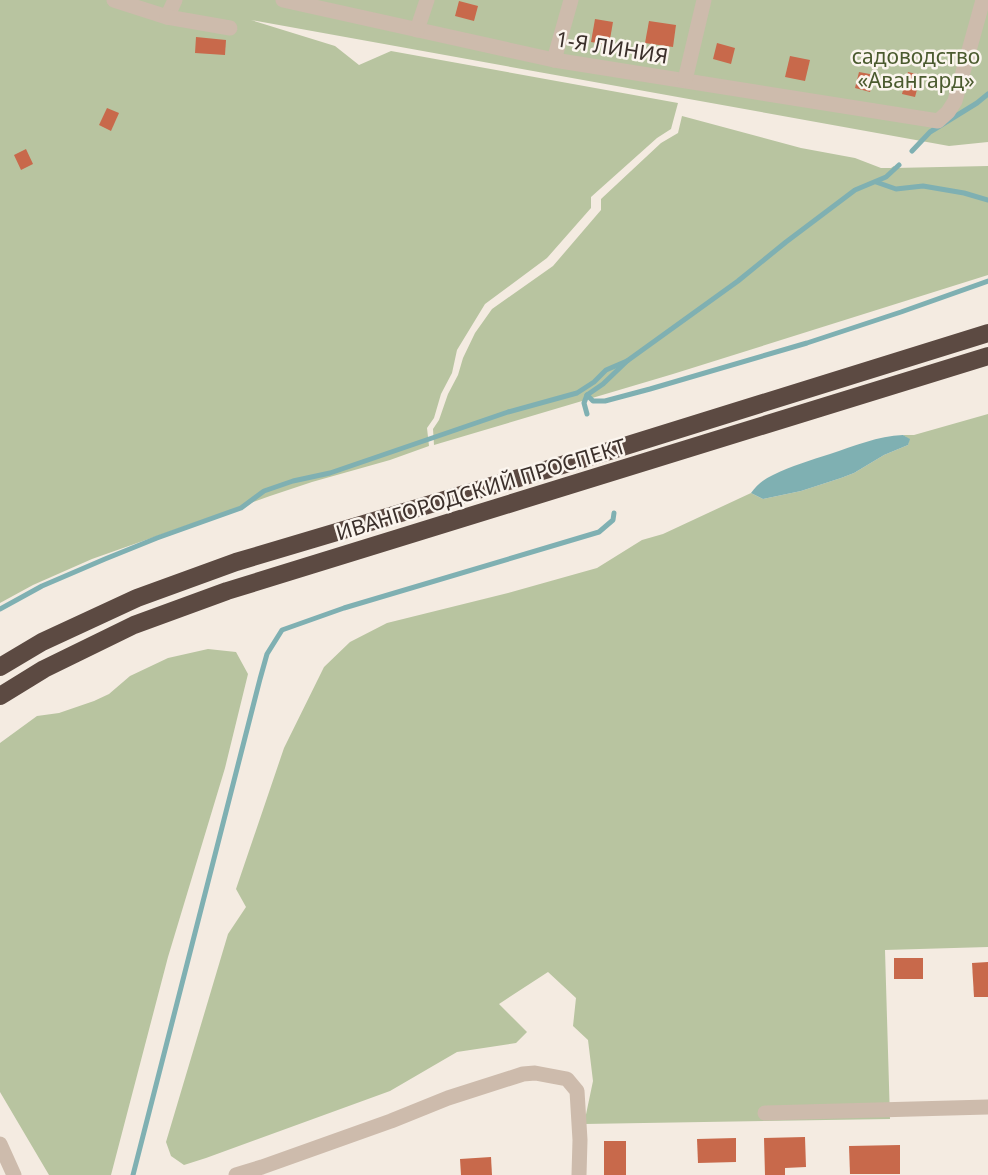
<svg xmlns="http://www.w3.org/2000/svg" width="988" height="1175" viewBox="0 0 988 1175" font-family="'Noto Sans',sans-serif">
	<rect width="100%" height="100%" fill="#f4ebe1"/>
	<g fill="#b8c4a0">
		<path d="M0,0H988V142L949,146L251,20L335,46L359,65L391,51L678,103L671,129L657,138L591,197V208L547,258L485,304L457,350L452,373L441,394L434,418L427,428L429,446L390,460L312,482L270,496L92,559L33,585L0,603Z"/>
		<path d="M682,116L801,148L855,158L881,168H891L894,166V168L988,166V275L673,374L434,445L433,429L439,420L448,394L458,375L463,358L475,333L492,309L553,266L601,210V199L661,143L678,133Z"/>
		<path d="M988,414V947L885,950L890,1119L584,1124L593,1081L588,1040L573,1026L576,998L548,972L499,1004L527,1032L516,1043L457,1052L390,1091L206,1158L184,1165L171,1156L166,1142L228,934L246,907L236,889L284,748L324,667L350,642L387,623L508,593L597,568L642,540L663,534L751,493L763,499L801,491L841,478L854,473L884,455L908,445L909,439L903,435H914Z"/>
		<path d="M208,649L236,652L248,674L225,768L168,957L111,1175H49L0,1092V743L37,716L59,713L94,701L109,694L130,676L168,658Z"/>
	</g>
	<path fill="#7fb0b2" d="M903,435L910,439L908,445L884,455L854,473L841,478L801,491L763,499L751,493C757,485 764,479 773,475C791,466 811,460 830,454C854,446 878,436 903,435Z"/>
	<g fill="none" stroke-linecap="round" stroke-linejoin="round">
		<g stroke="#7fb0b2" stroke-width="5">
			<path d="M912,151L930,132L977,103L988,94"/>
			<path d="M876,182L896,189L923,186L964,193L988,200"/>
			<path d="M587,395L593,401H605L650,389L807,343L901,312L988,281"/>
			<path d="M587,414L584,403L587,395L603,384L627,361L738,281L786,242L855,190L886,177L899,165"/>
			<path d="M0,609L42,586L105,559L157,538L241,508L264,491L293,481L330,473L508,412L577,393L594,382L606,370L627,361"/>
			<path d="M133,1175L260,679L267,654L282,630L344,608L599,532L613,520L614,513"/>
		</g>
	</g>
	<g fill="#c8694b">
		<path d="M459,1L478,6L474,21L455,16Z"/>
		<path d="M595,19L613,22L609,45L591,42Z"/>
		<path d="M649,21L676,25L673,47L645,43Z"/>
		<path d="M196,37L226,40L225,55L195,53Z"/>
		<path d="M717,43L735,48L731,64L713,59Z"/>
		<path d="M790,56L810,60L805,81L785,77Z"/>
		<path d="M859,72L875,75L870,92L855,88Z"/>
		<path d="M908,72L921,75L915,97L902,94Z"/>
		<path d="M107,108L119,113L111,131L99,125Z"/>
		<path d="M26,149L33,164L21,170L14,155Z"/>
		<rect x="894" y="958" width="29" height="21"/>
		<path d="M988,962V997H974L972,963Z"/>
		<path d="M805,1137L806,1167L785,1168V1175H765L764,1138Z"/>
		<path d="M736,1138V1162L698,1163L697,1139Z"/>
		<rect x="604" y="1141" width="22" height="34"/>
		<path d="M900,1145V1174H850L849,1146Z"/>
		<path d="M491,1157L492,1175H461L460,1159Z"/>
	</g>
	<g fill="none" stroke-linecap="round" stroke-linejoin="round">
		<g stroke="#cdbbac" stroke-width="15">
			<path d="M114,0L167,17L175,0"/>
			<path d="M283,0L554,60L938,121L948,112L955,101L983,0"/>
			<path d="M167,17L230,28"/>
			<path d="M417,30L427,0"/>
			<path d="M554,60L571,0"/>
			<path d="M685,80L704,0"/>
			<path d="M765,1113L988,1107"/>
			<path d="M0,1144L14,1175"/>
			<path d="M236,1175L262,1167L391,1121L448,1098L523,1074L535,1073L567,1079L577,1091L580,1140L579,1175"/>
		</g>
		<g stroke="#5c4a42" stroke-width="18">
			<path d="M0,667L42,642L137,598L236,562L609,451L988,333"/>
			<path d="M0,696L44,669L134,625L227,591L988,356"/>
		</g>
	</g>
	<g text-anchor="middle" stroke-width="5" stroke-linejoin="round" paint-order="stroke">
		<g font-size="21" fill="#3b302b" stroke="#fbf5ee">
			<text transform="translate(612 48) rotate(9)" y="7">1-Я ЛИНИЯ</text>
			<text transform="translate(481 490) rotate(-17)" y="7">ИВАНГОРОДСКИЙ ПРОСПЕКТ</text>
		</g>
		<g font-size="21" fill="#4a5a2e" stroke="#fbf5ee">
			<text x="916" y="64">садоводство<tspan x="916" dy="24">«Авангард»</tspan></text>
		</g>
	</g>
</svg>
